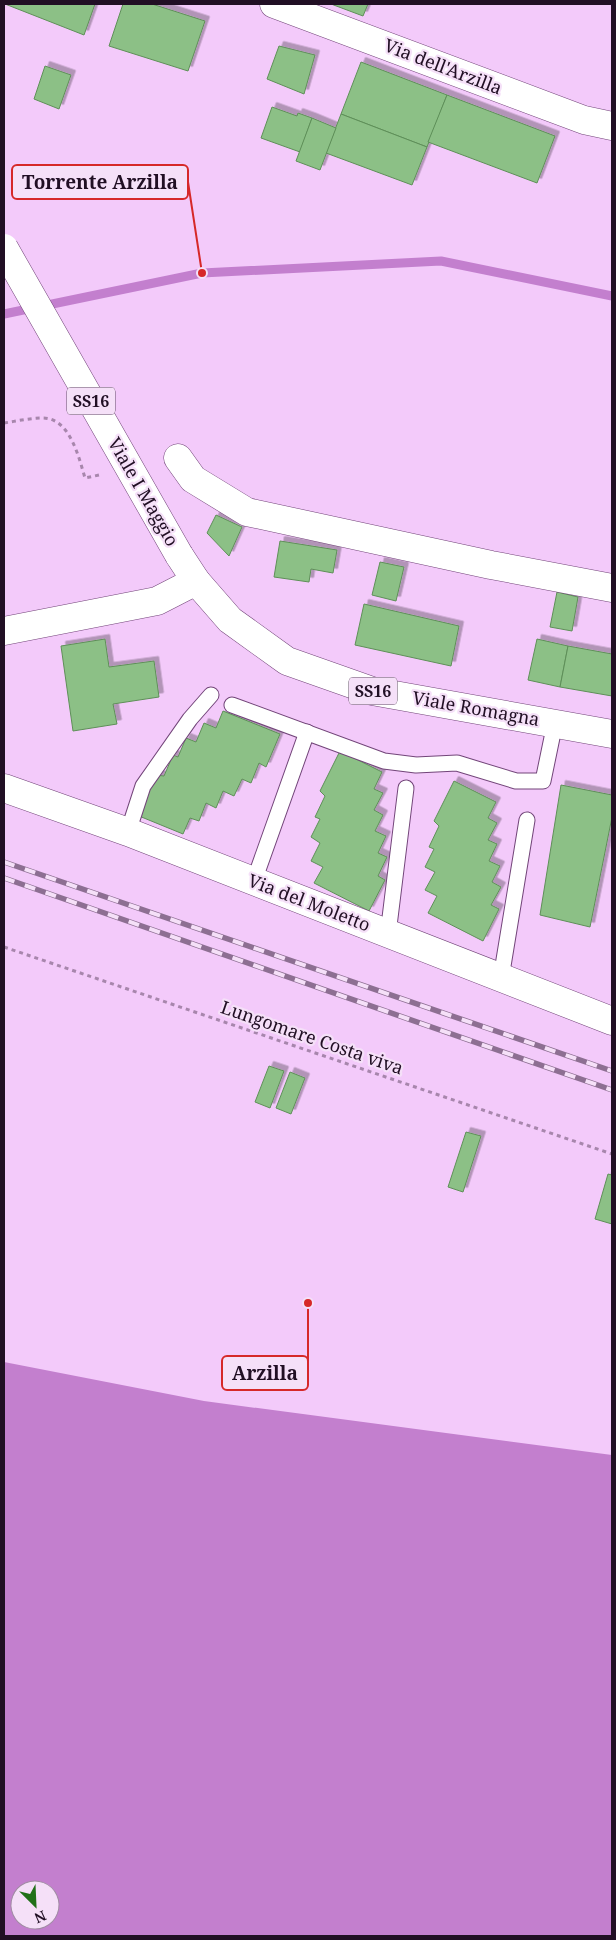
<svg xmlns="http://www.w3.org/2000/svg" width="616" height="1940" viewBox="0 0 616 1940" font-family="'Noto Serif',serif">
	<defs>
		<filter id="shadow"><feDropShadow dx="4.5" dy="-4.5" stdDeviation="0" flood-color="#0004"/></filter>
	</defs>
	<rect width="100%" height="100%" fill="#f3cafa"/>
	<path fill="#c37fce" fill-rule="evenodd" d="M4,1362L204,1401L612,1455V1936H4ZM20,1890H50V1920H20Z"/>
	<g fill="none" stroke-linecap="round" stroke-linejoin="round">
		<path stroke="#c37fce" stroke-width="9" d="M4,314L202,273L441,261L612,296"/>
	</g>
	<g fill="#8cc086" stroke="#5e8f58" filter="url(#shadow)">
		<path d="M5,4H95L84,35Z"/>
		<path d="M123,4H152L205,21L188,71L109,46Z"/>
		<path d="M331,4H368L363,16Z"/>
		<path d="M279,46L315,55L304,94L267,79Z"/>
		<path d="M361,62L447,95L427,147L341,114Z"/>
		<path d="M45,66L71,75L59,109L34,99Z"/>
		<path d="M447,95L555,136L537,183L428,142Z"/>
		<path d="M272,107L297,116L298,113L312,118L300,152L261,138Z"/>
		<path d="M341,114L427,147L412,185L326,153Z"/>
		<path d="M312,118L336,128L320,170L296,161Z"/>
		<path d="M216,515L242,527L229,556L207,533Z"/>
		<path d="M280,541L337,550L333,573L311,569L309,582L274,577Z"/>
		<path d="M380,562L404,567L396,601L372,595Z"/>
		<path d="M557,592L578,597L572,631L550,627Z"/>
		<path d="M364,604L459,626L451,666L355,645Z"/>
		<path d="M105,639L109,667L154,661L159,697L113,704L117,724L73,731L61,646Z"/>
		<path d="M537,639L568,646L560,687L528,680Z"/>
		<path d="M568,646L612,654V696L560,687Z"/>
		<path d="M223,711L280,734L266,767L259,763L251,783L242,779L234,796L223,791L216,808L206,803L199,821L190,818L183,834L139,816L156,775L164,776L173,755L178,757L186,738L196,742L204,723L216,728Z"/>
		<path d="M340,751L382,772L374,789L383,793L374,810L383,815L375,831L386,836L378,853L387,857L378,876L385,880L369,911L314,883L323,867L311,861L320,843L311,837L320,819L315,817L325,796L320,791Z"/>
		<path d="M454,781L496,802L488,818L497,823L488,840L497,844L489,861L500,866L492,882L501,887L491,905L499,909L483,941L428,913L437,896L425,890L435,872L425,867L434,849L429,847L439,826L434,821Z"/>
		<path d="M561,785L612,795V817L590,927L540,915Z"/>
		<path d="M269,1066L284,1071L270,1108L255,1102Z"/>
		<path d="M290,1072L305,1078L291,1114L276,1108Z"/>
		<path d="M466,1132L481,1136L463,1192L448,1187Z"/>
		<path d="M608,1174L612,1175V1224L595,1219Z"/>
	</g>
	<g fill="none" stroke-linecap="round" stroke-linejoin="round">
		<g stroke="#724579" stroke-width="17">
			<g id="service">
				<path d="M232,705L384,761L416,765L457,763L516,781H543L555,723"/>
				<path d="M128,832L143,786L190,719L211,695"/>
				<path d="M254,881L307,732"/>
				<path d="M388,934L406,788"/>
				<path d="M501,978L527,820"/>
			</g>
		</g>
		<g stroke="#724579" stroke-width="29">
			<g id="minor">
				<path d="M274,4L584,120L612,126"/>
				<path d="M178,458L193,479L247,512L491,565L612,588"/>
				<path d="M4,631L157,601L196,581"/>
				<path d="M4,788L128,832L612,1021"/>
			</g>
		</g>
		<g stroke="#724579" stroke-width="29">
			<path id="primary" d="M179,555L196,581L230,620L287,661L372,691L612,734"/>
		</g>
		<g stroke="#a786ac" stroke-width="3" stroke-dasharray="4 4" stroke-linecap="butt">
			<path d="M4,423C17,421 30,418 43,418C70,418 79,458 85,478L99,475"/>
			<path d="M4,947L612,1154"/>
		</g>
		<use href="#service" stroke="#fff" stroke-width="15"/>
		<use href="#minor" stroke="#fff" stroke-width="28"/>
		<use href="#primary" stroke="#fff" stroke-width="28"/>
		<g stroke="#8d6f92" stroke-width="5.5">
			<g id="rail">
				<path d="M4,862L612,1071"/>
				<path d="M4,878L612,1090"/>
			</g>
		</g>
		<use href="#rail" stroke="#f5e0f8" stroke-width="4" stroke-dasharray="11" stroke-linecap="butt"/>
		<g stroke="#724579" stroke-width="29" stroke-linecap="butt">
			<path id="primary-bridge" d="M4,248L179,555"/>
		</g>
		<use href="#primary-bridge" stroke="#fff" stroke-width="28"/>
	</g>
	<g text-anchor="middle" stroke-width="4.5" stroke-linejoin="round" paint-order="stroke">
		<g fill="#f5e0f8" stroke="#614e64" stroke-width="1">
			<rect x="67" y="387.5" width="48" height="27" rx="4"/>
			<rect x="349" y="677.5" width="48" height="27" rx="4"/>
		</g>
		<g font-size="16" font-weight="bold" fill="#210f24">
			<text x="91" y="407">SS16</text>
			<text x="373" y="697">SS16</text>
		</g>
		<g font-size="18" fill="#210f24" stroke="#f5e0f8">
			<text transform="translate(443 67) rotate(21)" y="6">Via dell'Arzilla</text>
			<text transform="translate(143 492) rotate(60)" y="6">Viale I Maggio</text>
			<text transform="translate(476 709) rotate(10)" y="6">Viale Romagna</text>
			<text transform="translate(309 903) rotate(21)" y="6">Via del Moletto</text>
			<text transform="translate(312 1038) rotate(19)" y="6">Lungomare Costa viva</text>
		</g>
	</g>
	<path fill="none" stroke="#d62828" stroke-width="2" d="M202 273L188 182M308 1303L308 1373"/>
	<g fill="#d62828" stroke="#f5e0f8" stroke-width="2">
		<circle cx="202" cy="273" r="5"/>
		<circle cx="308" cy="1303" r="5"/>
	</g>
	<g fill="#f5e0f8" stroke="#d62828" stroke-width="2">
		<rect x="12" y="165" width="176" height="34" rx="5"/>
		<rect x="222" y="1356" width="86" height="34" rx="5"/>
	</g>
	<g font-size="19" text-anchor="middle" font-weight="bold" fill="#210f24">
		<text x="100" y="189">Torrente Arzilla</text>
		<text x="265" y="1380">Arzilla</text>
	</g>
	<rect width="616" height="1940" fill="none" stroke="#210f24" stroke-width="10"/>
	<g transform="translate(35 1905) rotate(156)"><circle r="24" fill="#f5e0f8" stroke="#a08ca3"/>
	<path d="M0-4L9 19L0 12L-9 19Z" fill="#217119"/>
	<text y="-8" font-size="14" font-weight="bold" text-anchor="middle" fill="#210f24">N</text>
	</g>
</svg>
